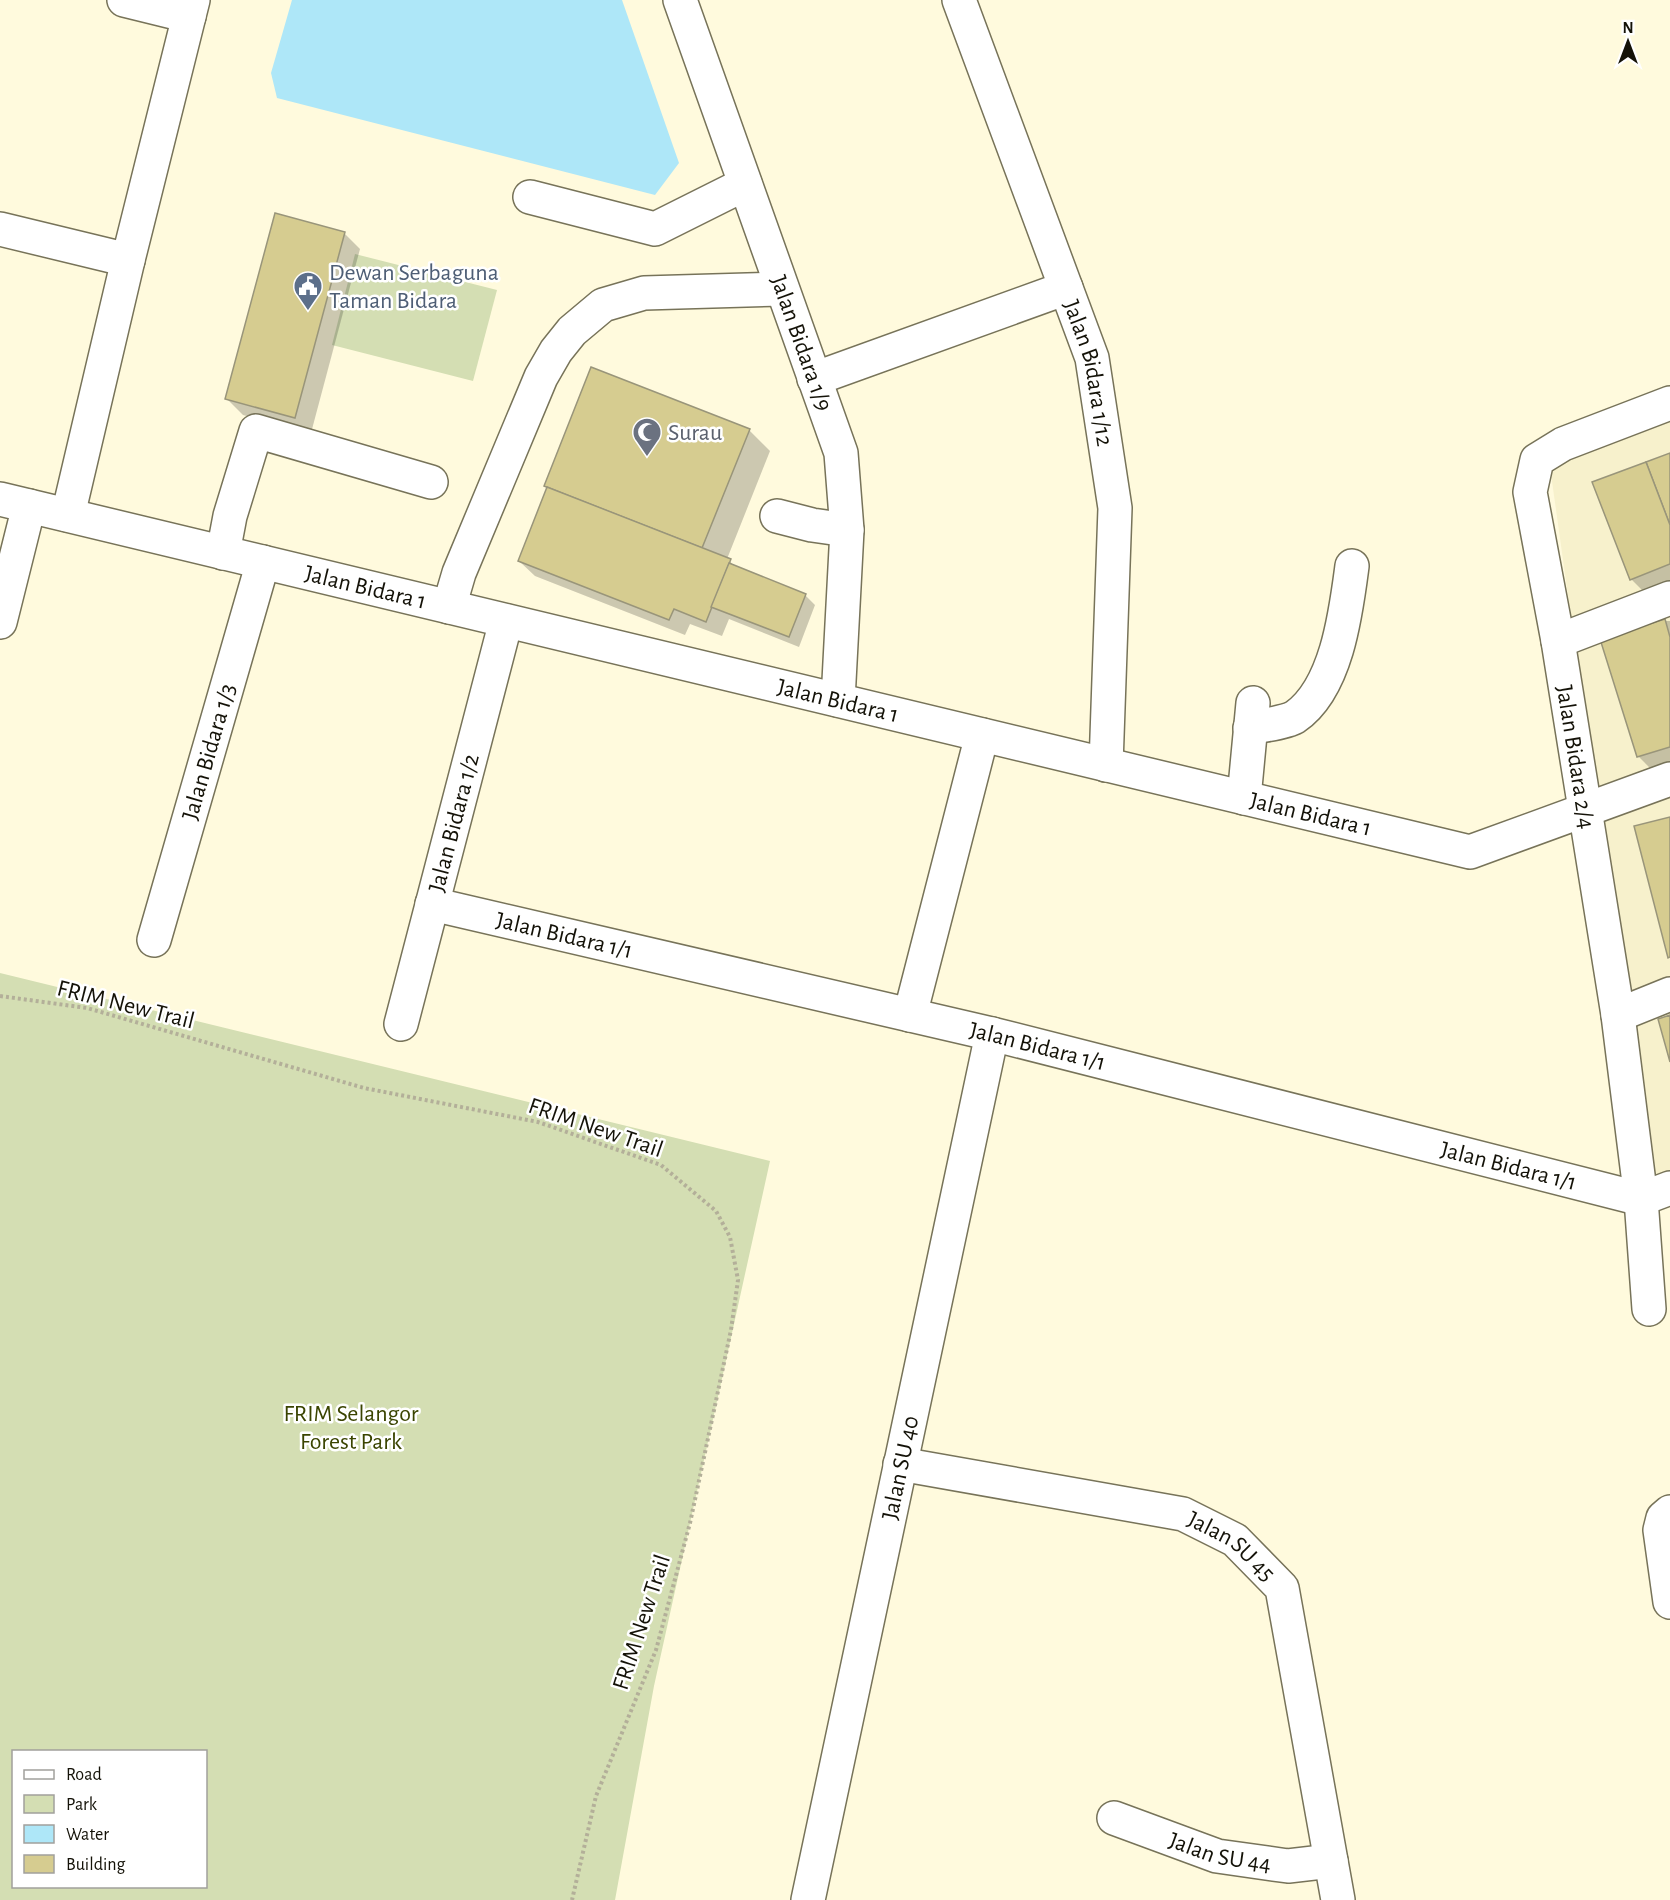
<svg xmlns="http://www.w3.org/2000/svg" width="1670" height="1900" viewBox="0 0 1670 1900" font-family="'Alegreya Sans',sans-serif">
	<rect width="100%" height="100%" fill="#fffadd"/>
	<path fill="#f7f1cc" d="M1670,421V1174L1650,1180L1550,467Z"/>
	<g fill="#d4deb3" fill-rule="evenodd">
		<path d="M355,254L497,290L473,381L332,345Z"/>
		<path d="M0,973L770,1161L654,1686L615,1900H0ZM14,1752H206V1886H14Z"/>
	</g>
	<path fill="#aee7f8" d="M292,0H622L679,163L655,195L277,98L271,73Z"/>
	<g fill="#0003">
		<path d="M344,233L360,249L311,433L243,415L227,399Z"/>
		<path d="M749,430L770,451L727,559L737,568L805,595L815,605L799,647L729,619L722,636L690,624L685,635L535,576L519,561Z"/>
		<path d="M1670,454V586L1647,595L1631,579Z"/>
		<path d="M1664,621L1666,623V621H1670V767L1654,772L1638,756Z"/>
	</g>
	<g fill="#d6cc90" stroke="#99957a" stroke-width="1.5">
		<path d="M275,213L345,232L295,418L225,399Z"/>
		<path d="M591,367L750,429L702,548L544,486Z"/>
		<path d="M1670,453V525L1646,462Z"/>
		<path d="M1646,462L1670,525V564L1630,580L1592,482Z"/>
		<path d="M547,487L731,559L706,622L674,609L669,620L518,561Z"/>
		<path d="M729,563L806,594L789,637L711,607Z"/>
		<path d="M1665,619L1670,637V747L1637,757L1600,639Z"/>
		<path d="M1670,817V957L1668,958L1634,826Z"/>
		<path d="M1670,1015V1062L1658,1019Z"/>
	</g>
	<g fill="none" stroke-linecap="round" stroke-linejoin="round">
		<g stroke="#777359" stroke-width="36">
			<g id="minor">
				<path d="M124,0L189,16"/>
				<path id="s1" d="M680,0L841,453L847,530L838,700"/>
				<path id="s2" d="M959,0L1092,358L1115,508L1106,765"/>
				<path d="M530,197L655,229L745,184"/>
				<path d="M0,229L128,260"/>
				<path d="M814,379L1066,288"/>
				<path id="s3" d="M0,499L1470,852L1670,779"/>
				<path d="M68,515L128,260L193,0"/>
				<path d="M777,516L812,525L847,530"/>
				<path d="M223,553L230,516L256,431L431,482"/>
				<path d="M449,607L459,573L541,377L556,351L572,331L603,305L644,293L782,289"/>
				<path d="M0,622L29,506"/>
				<path d="M1558,641L1670,598"/>
				<path d="M1250,728C1262,725 1285,723 1295,717C1337,688 1346,612 1352,566"/>
				<path d="M1244,798L1253,703"/>
				<path id="s4" d="M432,904L992,1034L1641,1199"/>
				<path id="s5" d="M154,940L263,562"/>
				<path d="M910,1015L982,735"/>
				<path d="M1618,1015L1670,994"/>
				<path id="s6" d="M401,1024L506,621"/>
				<path d="M1641,1199L1670,1188"/>
				<path d="M1649,1309L1641,1199L1618,1015L1558,641L1530,492L1537,460L1563,444L1670,403"/>
				<path id="s7" d="M900,1464L1183,1514L1235,1540L1282,1588L1338,1900"/>
				<path d="M1670,1512L1663,1518L1660,1530L1670,1602"/>
				<path id="s8" d="M1114,1818L1217,1856L1288,1866L1331,1861"/>
				<path id="s9" d="M808,1900L992,1034"/>
			</g>
		</g>
		<path stroke="#b3af99" stroke-width="4" stroke-dasharray="3 3" stroke-linecap="butt" d="M0,996L87,1008L364,1088L538,1122L661,1165L716,1211L730,1237L738,1280L731,1330L690,1523L656,1650L596,1796L572,1900"/>
		<use href="#minor" stroke="#fff" stroke-width="33"/>
	</g>
	<defs>
		<g id="civic-pin" transform="scale(1.5)"><path d="M0 17L-7.5 6A9.5 9.5 0 1 1 7.5 6Z" fill="#5c6f8a" stroke="#fff"/><path d="M-.6-6.5H3V-4.5H.6V-3L4-1V1h2V6H-6V1h2V-1L-.6-3ZM-1.2 2.5V6h2.4V2.5Z" fill="#fff"/></g>
		<g id="mosque-pin" transform="scale(1.5)"><path d="M0 17L-7.5 6A9.5 9.5 0 1 1 7.5 6Z" fill="#6b7280" stroke="#fff"/><path d="M3.5-4.9A6 6 0 1 0 3.5 4.9A5 5 0 1 1 3.5-4.9Z" fill="#fff"/></g>
	</defs>
	<g fill-rule="evenodd">
		<use href="#civic-pin" x="308" y="286"/>
		<use href="#mosque-pin" x="647" y="432"/>
	</g>
	<g text-anchor="middle" stroke-width="5" stroke-linejoin="round" paint-order="stroke">
		<g font-size="24" fill="#4e5e75" stroke="#fff" text-anchor="start">
			<text x="329" y="280">Dewan Serbaguna<tspan x="329" dy="28">Taman Bidara</tspan></text>
		</g>
		<g font-size="24" fill="#141208" stroke="#fff">
			<text dy="8" stroke="none"><textPath href="#s1" startOffset="364">Jalan Bidara 1/9</textPath></text>
			<text dy="8" stroke="none"><textPath href="#s2" startOffset="396">Jalan Bidara 1/12</textPath></text>
			<text dy="8" stroke="none"><textPath href="#s3" startOffset="376">Jalan Bidara 1</textPath></text>
			<text dy="8" stroke="none"><textPath href="#s3" startOffset="862">Jalan Bidara 1</textPath></text>
			<text dy="8" stroke="none"><textPath href="#s5" startOffset="196">Jalan Bidara 1/3</textPath></text>
			<text transform="translate(1576 757) rotate(81)" y="8">Jalan Bidara 2/4</text>
			<text dy="8" stroke="none"><textPath href="#s3" startOffset="1348">Jalan Bidara 1</textPath></text>
			<text dy="8" stroke="none"><textPath href="#s6" startOffset="208">Jalan Bidara 1/2</textPath></text>
			<text dy="8" stroke="none"><textPath href="#s4" startOffset="136">Jalan Bidara 1/1</textPath></text>
			<text transform="translate(126 1004) rotate(14)" y="8">FRIM New Trail</text>
			<text dy="8" stroke="none"><textPath href="#s4" startOffset="622">Jalan Bidara 1/1</textPath></text>
			<text transform="translate(596 1127) rotate(19)" y="8">FRIM New Trail</text>
			<text dy="8" stroke="none"><textPath href="#s4" startOffset="1108">Jalan Bidara 1/1</textPath></text>
			<text dy="8" stroke="none"><textPath href="#s9" startOffset="442">Jalan SU 40</textPath></text>
			<text dy="8" stroke="none"><textPath href="#s7" startOffset="346">Jalan SU 45</textPath></text>
			<text transform="translate(641 1622) rotate(-72)" y="8">FRIM New Trail</text>
			<text dy="8" stroke="none"><textPath href="#s8" startOffset="112">Jalan SU 44</textPath></text>
		</g>
		<g font-size="24" fill="#5b616d" stroke="#fff" text-anchor="start">
			<text x="668" y="440">Surau</text>
		</g>
		<g font-size="24" fill="#3a4400" stroke="#fff">
			<text x="351" y="1421">FRIM Selangor<tspan x="351" dy="28">Forest Park</tspan></text>
		</g>
	</g>
	<rect x="12" y="1750" width="195" height="138" fill="#ffffff" stroke="#a1a09c" stroke-width="1.5"/>
	<rect x="24" y="1770" width="30" height="9" fill="#ffffff" stroke="#a1a09c" stroke-width="1.5"/>
	<text x="66" y="1780" font-size="18" fill="#141208">Road</text>
	<rect x="24" y="1795" width="30" height="18" fill="#d4deb3" stroke="#a1a09c" stroke-width="1.5"/>
	<text x="66" y="1810" font-size="18" fill="#141208">Park</text>
	<rect x="24" y="1825" width="30" height="18" fill="#aee7f8" stroke="#a1a09c" stroke-width="1.5"/>
	<text x="66" y="1840" font-size="18" fill="#141208">Water</text>
	<rect x="24" y="1855" width="30" height="18" fill="#d6cc90" stroke="#a1a09c" stroke-width="1.5"/>
	<text x="66" y="1870" font-size="18" fill="#141208">Building</text>
	<g transform="translate(1628 42)" stroke="#ffffff" stroke-width="4.5" paint-order="stroke">
	<path d="M0-4.5L10 22L0 15L-10 22Z" fill="#141208"/>
	<text y="-9" font-size="16" font-weight="bold" text-anchor="middle" fill="#141208">N</text>
	</g>
</svg>
